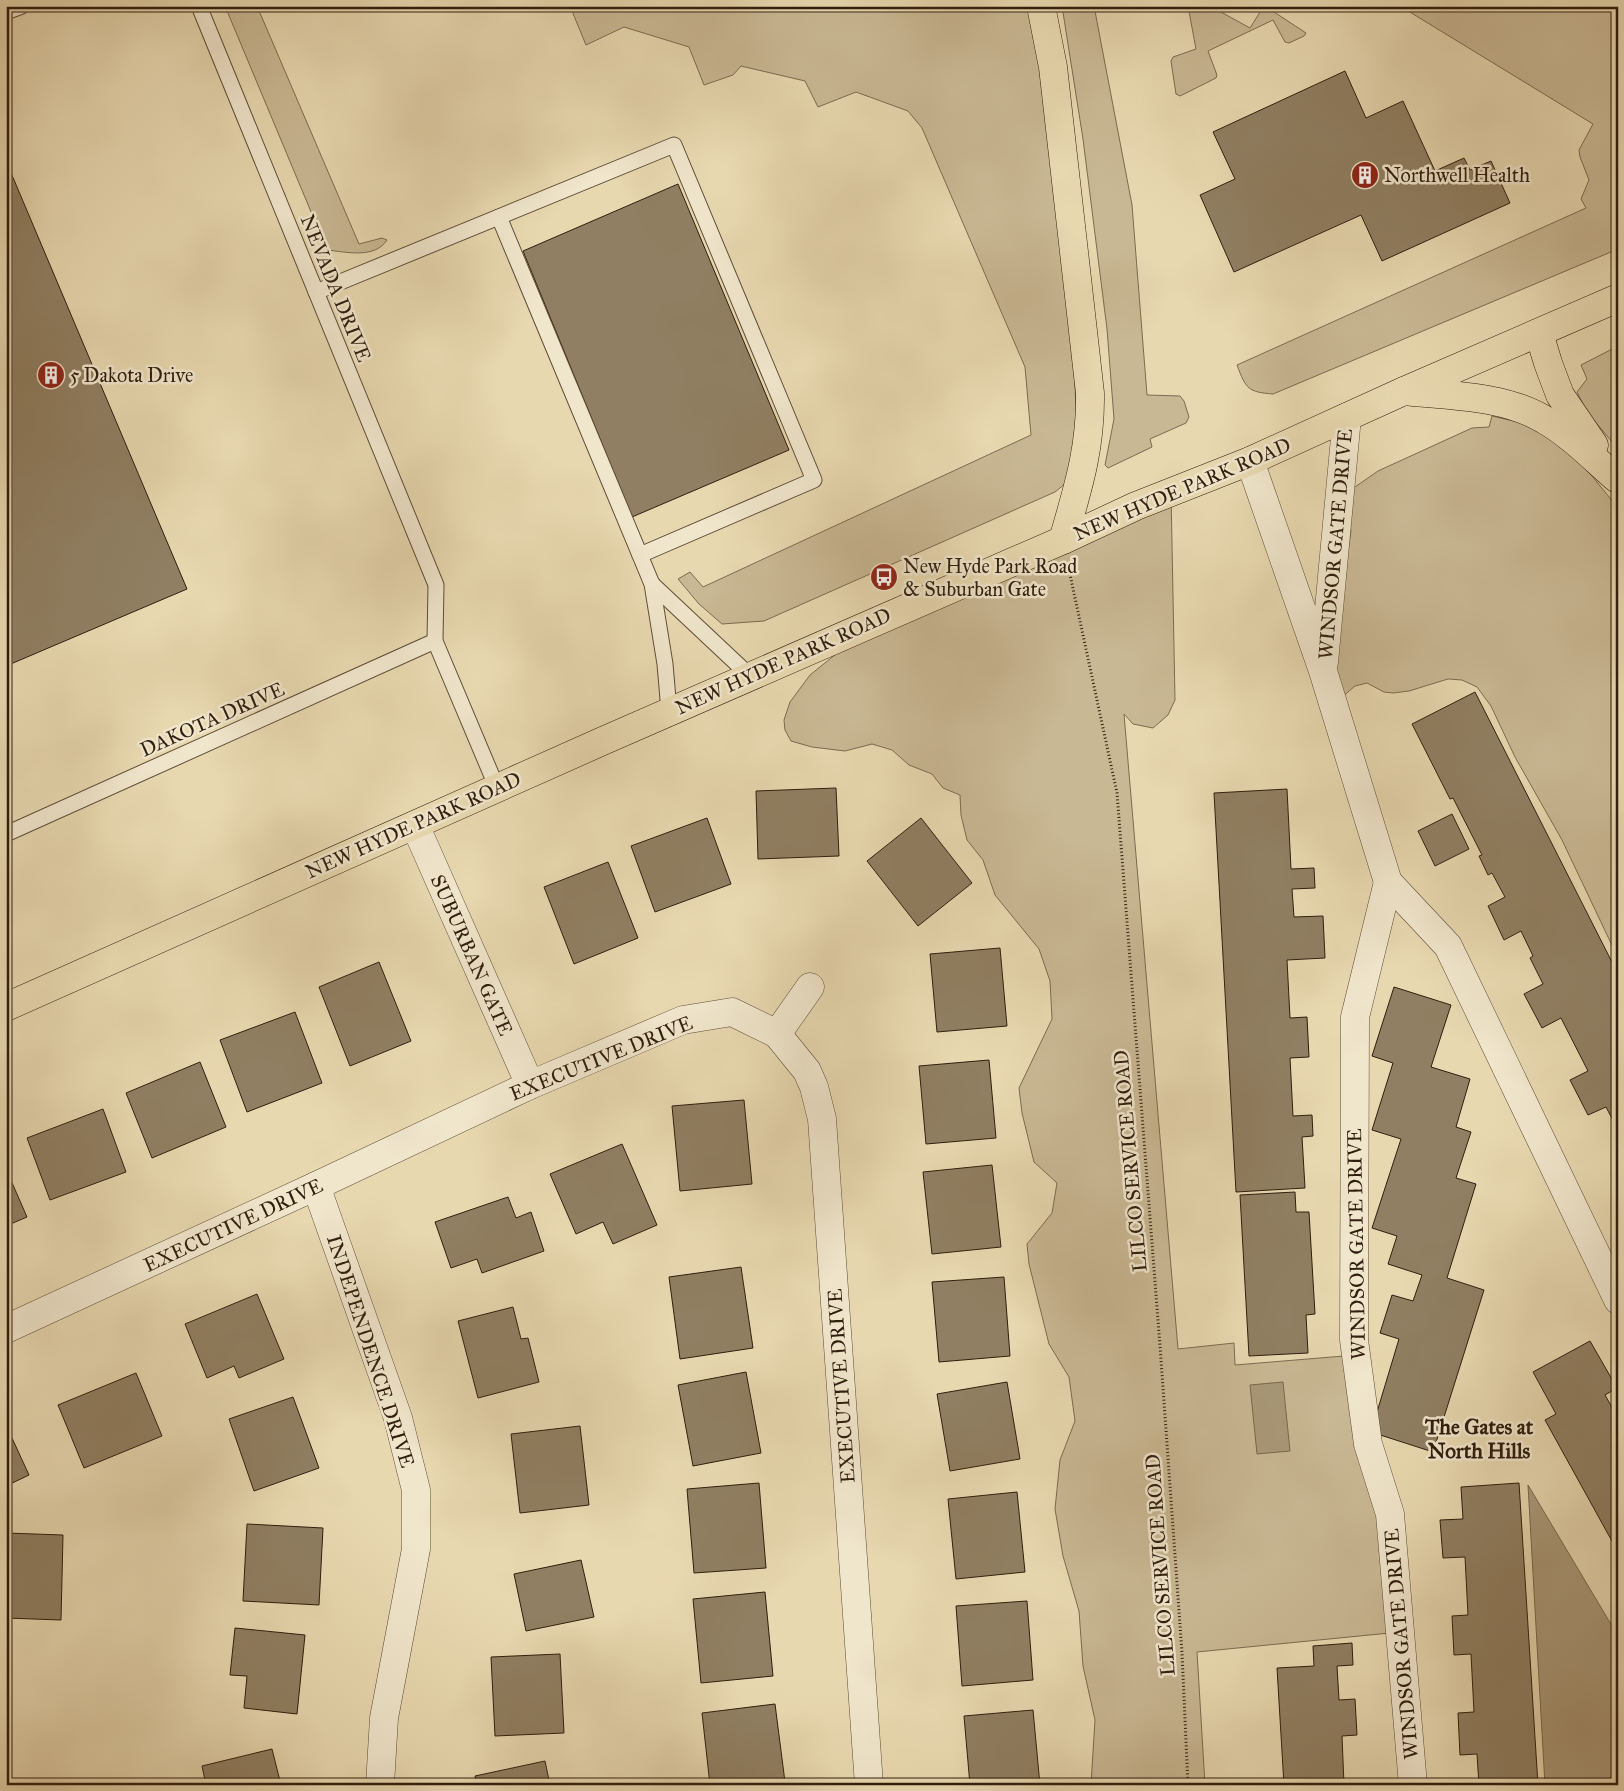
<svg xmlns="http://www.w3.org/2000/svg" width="1624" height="1791" viewBox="0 0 1624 1791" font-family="'IM FELL Great Primer',serif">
	<rect width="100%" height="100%" fill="#e8d8b0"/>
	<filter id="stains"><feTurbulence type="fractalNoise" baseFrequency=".004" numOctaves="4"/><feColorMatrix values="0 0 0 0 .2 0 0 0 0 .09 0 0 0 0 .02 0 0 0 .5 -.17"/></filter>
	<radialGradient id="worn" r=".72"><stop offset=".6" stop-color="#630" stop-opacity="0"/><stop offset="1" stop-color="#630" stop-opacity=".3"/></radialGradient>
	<g fill="#c9b894" stroke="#7c6b51">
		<path d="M225,6H257L359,244L382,238L387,240C375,259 346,252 327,250Z"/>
		<path d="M558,6H1029L1042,55L1073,340L1077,431L1066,483L1055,492L764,621L722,624L699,604L678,579L690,572L703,587L1031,435L1025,367L922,128L908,111L856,92L818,107L805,81L741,66L733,75L704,85L689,47L624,27L586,45L572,11Z"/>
		<path d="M1062,6H1094L1132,205L1147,395L1180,396L1184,401L1189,417L1186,423L1150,439L1152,447L1108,468L1105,465L1114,419L1107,329L1083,139Z"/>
		<path d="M1188,6H1210L1250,28L1262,9L1268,8L1306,33L1304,36L1289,43L1285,42L1273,20L1208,51L1217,75L1216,78L1180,96L1176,94L1171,61L1173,57L1196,49Z"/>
		<path d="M1400,6H1618V249L1273,394C1248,392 1246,389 1237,365L1586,208L1581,199L1589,180L1580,157L1579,150L1593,124Z"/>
		<path d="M1618,346V449L1587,412L1577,392L1587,379L1581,365Z"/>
		<path d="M1492,416L1539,427L1575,455L1618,508V958L1562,840L1515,757L1491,706L1477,687L1462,680L1448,679L1409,691L1393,693L1384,692L1367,683L1355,686L1341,698L1336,675L1335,638L1351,531L1347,503L1352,489L1378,471L1472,428L1489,427Z"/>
		<path d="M1171,492L1175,700L1168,715L1153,728L1133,724L1124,714L1178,1349L1234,1343L1235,1365L1356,1355L1400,1632L1197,1652L1205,1785H1091L1095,1720L1083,1666L1079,1611L1063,1556L1055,1509L1060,1460L1075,1421L1069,1377L1049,1344L1029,1264L1027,1244L1052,1213L1057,1183L1034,1162L1022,1113L1019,1088L1052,1019L1050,981L1039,949L995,895L983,860L967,840L961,815L960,795L943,788L932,774L909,765L892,750L872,744L845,751L812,747L791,741L785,730L784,720L790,702L810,675L857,637Z"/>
	</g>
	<g fill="#a99979" stroke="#79684e">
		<path d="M1283,1382L1290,1451L1257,1454L1250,1385Z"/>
		<path d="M1528,1485L1618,1636V1785H1545Z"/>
	</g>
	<g fill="#907f62" stroke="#301e0e">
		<path d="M1345,71L1366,118L1403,101L1435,171L1464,158L1470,170L1491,161L1510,203L1382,261L1361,215L1234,272L1200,195L1235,179L1213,132Z"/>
		<path d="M6,161L187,589L6,666Z"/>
		<path d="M678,184L789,450L632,517L523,251Z"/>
		<path d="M1475,692L1618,974V1130L1606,1107L1588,1115L1570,1080L1588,1071L1561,1018L1542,1028L1524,994L1543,984L1530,958L1533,956L1521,931L1504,940L1488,906L1505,897L1492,873L1488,875L1479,856L1482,855L1453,798L1450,799L1412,724Z"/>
		<path d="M836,788L839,856L758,859L756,791Z"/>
		<path d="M1287,789L1291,869L1314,868L1315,888L1292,889L1294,917L1323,916L1325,958L1287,960L1290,1018L1307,1017L1309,1057L1290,1058L1293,1116L1312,1115L1313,1136L1302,1137L1305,1188L1236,1192L1214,793Z"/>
		<path d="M1452,814L1469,849L1435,866L1418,831Z"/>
		<path d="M707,818L731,884L655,912L631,846Z"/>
		<path d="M921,818L972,883L918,926L867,861Z"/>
		<path d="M608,862L638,938L574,964L544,887Z"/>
		<path d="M1000,948L1007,1026L937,1032L930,954Z"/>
		<path d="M379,962L411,1041L350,1066L319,987Z"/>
		<path d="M1394,987L1451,1005L1431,1067L1470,1079L1456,1127L1471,1132L1456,1178L1476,1184L1447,1278L1484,1290L1433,1452L1371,1432L1399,1339L1380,1333L1392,1295L1413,1301L1422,1275L1388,1264L1397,1236L1372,1228L1401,1139L1372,1130L1393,1063L1372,1056Z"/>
		<path d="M295,1012L322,1083L247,1112L220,1040Z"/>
		<path d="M989,1060L996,1138L926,1144L919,1066Z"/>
		<path d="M200,1062L226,1127L152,1158L126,1093Z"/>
		<path d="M744,1100L752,1184L680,1191L672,1106Z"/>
		<path d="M103,1109L126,1172L50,1200L27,1138Z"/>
		<path d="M622,1144L657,1225L613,1244L603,1222L576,1234L550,1174Z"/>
		<path d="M992,1165L1001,1247L932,1254L923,1172Z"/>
		<path d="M6,1169L27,1217L6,1226Z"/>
		<path d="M1295,1192L1296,1212H1309L1315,1314L1306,1315L1308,1353L1249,1356L1240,1195Z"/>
		<path d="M508,1197L516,1218L531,1212L544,1251L482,1273L477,1259L451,1268L435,1222Z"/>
		<path d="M741,1267L753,1348L680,1359L669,1277Z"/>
		<path d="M1004,1277L1010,1356L939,1362L932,1282Z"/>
		<path d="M257,1294L284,1359L239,1378L234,1366L207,1378L185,1324Z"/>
		<path d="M513,1307L521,1339L528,1338L539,1382L478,1398L458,1321Z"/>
		<path d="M1590,1341L1617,1388L1605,1395L1618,1418V1552L1545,1420L1556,1414L1533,1372Z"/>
		<path d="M746,1372L761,1453L693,1466L678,1385Z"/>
		<path d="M136,1373L162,1436L84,1468L58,1405Z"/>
		<path d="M1007,1382L1020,1459L950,1471L937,1394Z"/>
		<path d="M293,1397L319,1468L254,1491L229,1419Z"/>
		<path d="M6,1425L29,1475L6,1486Z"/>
		<path d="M580,1426L589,1505L520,1513L511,1434Z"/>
		<path d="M759,1483L766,1568L694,1573L687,1489Z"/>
		<path d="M1519,1483L1538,1785H1479L1477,1754L1460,1755L1458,1713L1474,1712L1471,1654L1454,1655L1452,1616L1468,1615L1465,1557L1443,1558L1440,1520L1463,1519L1461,1487Z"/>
		<path d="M1017,1492L1025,1572L956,1579L948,1499Z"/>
		<path d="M247,1524L323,1528L319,1605L243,1601Z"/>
		<path d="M6,1533L63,1535L61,1620L6,1618Z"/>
		<path d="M581,1560L594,1617L526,1631L514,1574Z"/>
		<path d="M765,1592L773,1676L701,1683L693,1599Z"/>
		<path d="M1027,1601L1033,1680L962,1686L956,1606Z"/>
		<path d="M235,1628L305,1635L297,1714L244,1708L247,1676L230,1675Z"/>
		<path d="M1352,1643L1353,1665L1337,1666L1339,1700L1355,1699L1357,1735L1342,1736L1344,1785H1284L1277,1668L1314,1666L1313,1646Z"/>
		<path d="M560,1654L564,1733L495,1736L491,1657Z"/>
		<path d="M775,1704L785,1782L762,1785H710L702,1713Z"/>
		<path d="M1033,1710L1040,1785H970L964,1716Z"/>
		<path d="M272,1749L281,1785H206L202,1766Z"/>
		<path d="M545,1761L550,1785H477L475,1776Z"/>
	</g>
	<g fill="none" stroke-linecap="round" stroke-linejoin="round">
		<g stroke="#5e4c36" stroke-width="17">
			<g id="service">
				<path d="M199,6L436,585L435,641L497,788"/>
				<path d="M6,12L22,6"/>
				<path d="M499,217L652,584L665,664L669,711"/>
				<path d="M316,292L674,145L814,480L640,555"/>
				<path d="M652,584L750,676"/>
				<path d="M6,834L435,641"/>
			</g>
		</g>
		<g stroke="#5e4c36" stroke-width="29">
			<g id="minor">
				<path d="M1250,461L1323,671L1388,882L1448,946L1618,1300"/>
				<path d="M1324,662L1347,417"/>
				<path d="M415,825L530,1085"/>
				<path d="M1388,882L1355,1017L1354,1340L1368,1444L1390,1514L1413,1785"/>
				<path d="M777,1034L810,987"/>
				<path d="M316,1186L398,1418L416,1490V1549L384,1718L380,1785"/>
				<path d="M6,1329L316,1186L530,1085L683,1020L732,1012L777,1034L807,1071L814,1087L822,1119L869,1785"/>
			</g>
		</g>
		<g stroke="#301e0e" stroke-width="29">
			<path id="primary" d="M6,1007L605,740L1063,540L1136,506L1250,461L1404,391L1618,298"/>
		</g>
		<g stroke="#301e0e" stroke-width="29">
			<g id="motorway">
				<path d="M1041,6L1053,67L1090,393C1091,448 1078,488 1063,540"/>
				<path d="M1539,333L1548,363L1560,395L1594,445"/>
				<path d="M1404,391C1450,396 1504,395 1545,420C1571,435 1593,458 1616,478"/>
			</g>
		</g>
		<path stroke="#301e0e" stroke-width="3" stroke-dasharray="1 2.5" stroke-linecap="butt" d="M1069,570L1117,793L1160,1346L1182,1653L1188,1785"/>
		<use href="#service" stroke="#f0e6cc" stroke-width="15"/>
		<use href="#minor" stroke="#f0e6cc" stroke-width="28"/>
		<use href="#primary" stroke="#e8d8b0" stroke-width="28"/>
		<use href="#motorway" stroke="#e8d8b0" stroke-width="28"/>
	</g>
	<defs>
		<g id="building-disc" transform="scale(1.4375)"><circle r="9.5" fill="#8f2418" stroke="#f0e6cc"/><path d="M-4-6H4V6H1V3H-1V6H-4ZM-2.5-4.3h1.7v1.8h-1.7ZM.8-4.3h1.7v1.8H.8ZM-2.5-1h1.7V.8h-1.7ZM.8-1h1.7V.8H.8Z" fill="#fff"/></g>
		<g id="bus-disc" transform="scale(1.4375)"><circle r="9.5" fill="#8f2418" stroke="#f0e6cc"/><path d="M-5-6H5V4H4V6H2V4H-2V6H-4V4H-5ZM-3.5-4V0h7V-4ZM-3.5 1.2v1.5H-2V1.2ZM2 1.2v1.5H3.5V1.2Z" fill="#fff"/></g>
	</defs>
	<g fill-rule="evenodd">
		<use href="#building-disc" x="1365" y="175"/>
		<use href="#building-disc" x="51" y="375"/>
		<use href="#bus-disc" x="884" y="577"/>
	</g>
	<g text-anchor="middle" stroke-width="5" stroke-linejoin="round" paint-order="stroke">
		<g font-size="20" fill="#301e0e" stroke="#f0e6cc" text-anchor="start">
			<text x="1384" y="182">Northwell Health</text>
			<text x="70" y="382">5 Dakota Drive</text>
			<text x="903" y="573">New Hyde Park Road<tspan x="903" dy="23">&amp; Suburban Gate</tspan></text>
		</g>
		<g font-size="20" fill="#301e0e" stroke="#f0e6cc">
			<text transform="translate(336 288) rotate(68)" y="7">NEVADA DRIVE</text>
			<text transform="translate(1182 489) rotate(-23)" y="7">NEW HYDE PARK ROAD</text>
			<text transform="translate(1335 544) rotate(-85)" y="7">WINDSOR GATE DRIVE</text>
			<text transform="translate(783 661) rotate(-24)" y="7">NEW HYDE PARK ROAD</text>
			<text transform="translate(212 719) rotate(-24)" y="7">DAKOTA DRIVE</text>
			<text transform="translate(413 825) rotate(-24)" y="7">NEW HYDE PARK ROAD</text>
			<text transform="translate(472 955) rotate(66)" y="7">SUBURBAN GATE</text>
			<text transform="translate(601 1058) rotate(-22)" y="7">EXECUTIVE DRIVE</text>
			<text transform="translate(1130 1161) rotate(-95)" y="7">LILCO SERVICE ROAD</text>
			<text transform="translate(233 1225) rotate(-25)" y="7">EXECUTIVE DRIVE</text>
			<text transform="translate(1356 1244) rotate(-91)" y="7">WINDSOR GATE DRIVE</text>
			<text transform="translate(371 1351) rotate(72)" y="7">INDEPENDENCE DRIVE</text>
			<text transform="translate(841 1386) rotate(-94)" y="7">EXECUTIVE DRIVE</text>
			<text transform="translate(1160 1565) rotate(-94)" y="7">LILCO SERVICE ROAD</text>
			<text transform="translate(1401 1644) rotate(-95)" y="7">WINDSOR GATE DRIVE</text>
		</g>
		<g font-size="21" font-weight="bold" fill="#301e0e" stroke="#f0e6cc">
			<text x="1479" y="1434">The Gates at<tspan x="1479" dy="24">North Hills</tspan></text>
		</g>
	</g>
	<rect width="1624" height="1791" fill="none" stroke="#e8d8b0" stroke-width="25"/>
	<rect x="8" y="8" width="1609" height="1776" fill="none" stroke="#301e0e" stroke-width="2.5"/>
	<rect x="12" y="12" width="1599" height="1766" fill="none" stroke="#301e0e"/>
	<rect width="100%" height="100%" filter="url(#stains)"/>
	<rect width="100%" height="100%" fill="url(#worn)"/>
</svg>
